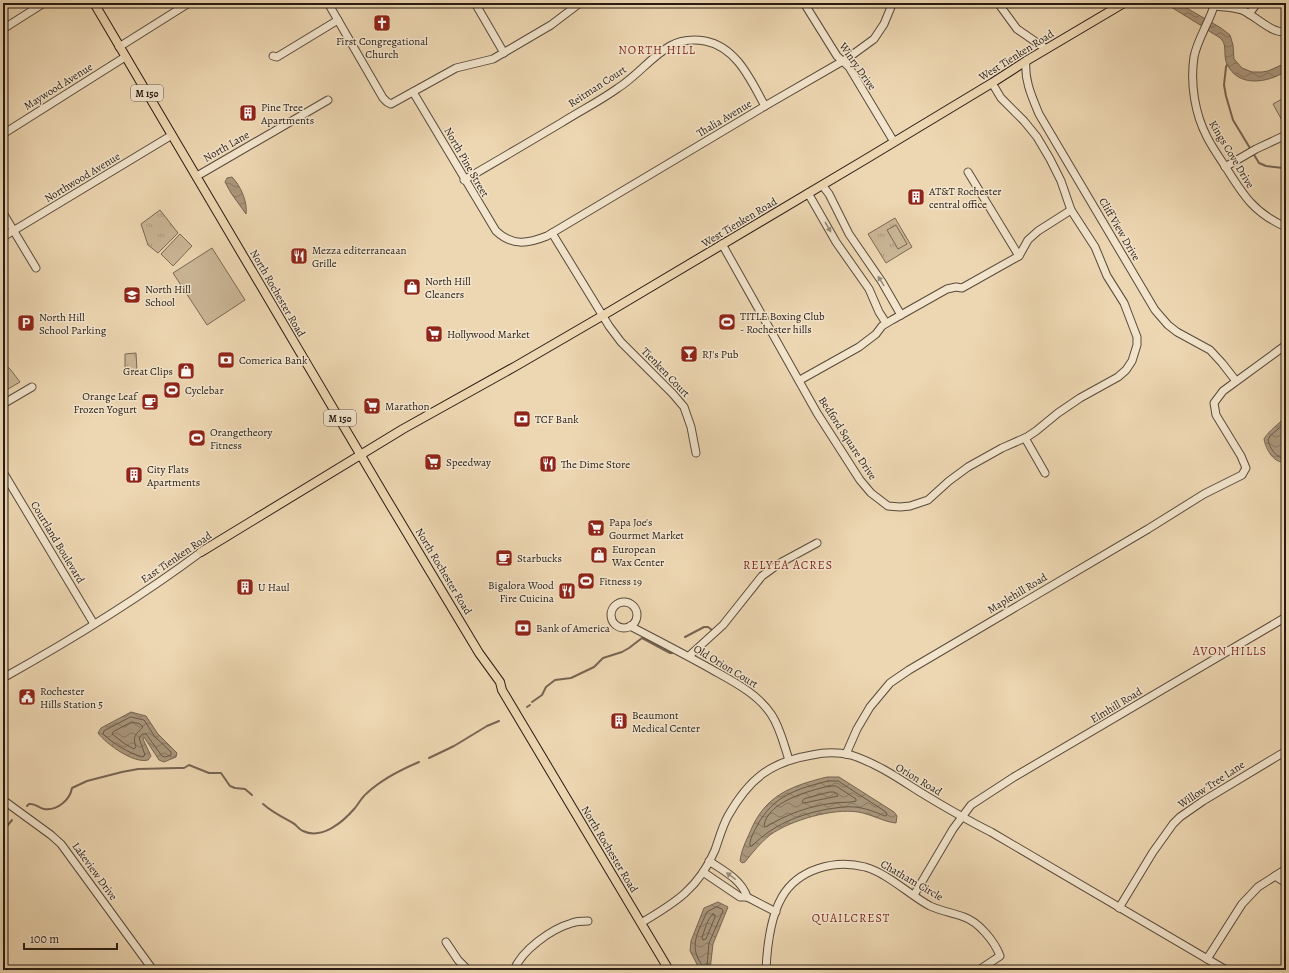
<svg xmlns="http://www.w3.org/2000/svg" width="1289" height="973" viewBox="0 0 1289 973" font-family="Alegreya,serif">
	<defs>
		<pattern id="park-tufts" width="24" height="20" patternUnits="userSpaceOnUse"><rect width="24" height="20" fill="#cbb797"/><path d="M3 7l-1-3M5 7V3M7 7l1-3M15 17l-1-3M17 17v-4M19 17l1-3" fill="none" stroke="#ae9d81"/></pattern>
		<pattern id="water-waves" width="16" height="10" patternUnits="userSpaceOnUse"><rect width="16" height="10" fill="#aa977c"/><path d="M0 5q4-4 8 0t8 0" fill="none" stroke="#8a7a64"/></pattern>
	</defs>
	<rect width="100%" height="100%" fill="#edd7b2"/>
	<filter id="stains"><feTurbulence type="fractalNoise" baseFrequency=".005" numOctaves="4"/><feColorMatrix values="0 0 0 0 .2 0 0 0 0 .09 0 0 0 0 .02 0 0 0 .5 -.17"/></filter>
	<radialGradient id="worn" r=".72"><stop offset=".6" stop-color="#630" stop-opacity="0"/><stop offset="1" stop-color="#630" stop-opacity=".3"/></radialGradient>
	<g fill="url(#park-tufts)" stroke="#796955">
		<path d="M160,210L178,233L158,253L148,245L141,224Z"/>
		<path d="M895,218L912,247L886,263L868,234Z"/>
		<path d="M136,353L137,371L125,372V354Z"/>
	</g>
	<g fill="#cbb797" stroke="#796955">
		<path d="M1282,99L1286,105V123L1284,124L1273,104Z"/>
		<path d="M896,225L907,244L898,249L887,230Z"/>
		<path d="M180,234L192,246L173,266L161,254Z"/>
		<path d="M212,248L245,300L207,325L173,273Z"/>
		<path d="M3,363L10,369L20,382L3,392Z"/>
	</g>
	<g fill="url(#water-waves)" stroke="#766552">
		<path d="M1165,3H1178L1221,28L1230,35L1233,45L1234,59L1242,68L1252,72H1262L1268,71L1286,63V71C1268,83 1238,88 1227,64C1223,56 1227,46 1222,40C1220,37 1215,35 1212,33C1197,22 1181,14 1165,3Z"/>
		<path d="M232,177C240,185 248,202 246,214L231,193L225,182L227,178Z"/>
		<path d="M1286,415V462C1274,464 1266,450 1264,439C1269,430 1280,424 1286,415Z"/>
		<path d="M131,712L146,716L158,734L177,753L176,757L164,762L159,760L144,737L143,739L151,756L148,760C134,764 106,744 98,733L101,728Z"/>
		<path d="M827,777H839L894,812L897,816L896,823C884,822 871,814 858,812C833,808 791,820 770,835C760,843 753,852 745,862L742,863L740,861C741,851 746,841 750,832C765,795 791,786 827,777Z"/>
		<path d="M718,902L728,907L713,944L710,970H700L690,951L691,941L704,908Z"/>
	</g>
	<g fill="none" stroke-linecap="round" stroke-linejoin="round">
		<g stroke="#685948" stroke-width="1">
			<path d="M1286,422L1270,436L1268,440C1270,449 1276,458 1286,459"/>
			<path d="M131,717L144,720L155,737L171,752V755L165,757L162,756L146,734H142L139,738L145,755L143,757C128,753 114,744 103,734L104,731Z"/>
			<path d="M132,722L140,724L143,727C136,735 132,735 136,747L134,749L125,744L112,734L113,732Z"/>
			<path d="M828,781H838L886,812L887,815L885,816C875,812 865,808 855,807C846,806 836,808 828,809C798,815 774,824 752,846H750C749,840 754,832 757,826C773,796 796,789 828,781Z"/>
			<path d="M829,786H836L856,799V801C850,803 842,802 834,803C809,806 787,814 766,827L764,826C767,802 808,791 829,786Z"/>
			<path d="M830,792H834L837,794L838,796L804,803L802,802L804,799Z"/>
			<path d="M717,907L722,909L723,911L709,943L707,966L704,967C687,948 698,932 707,912Z"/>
			<path d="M713,914L715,915V917L706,939L703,940L702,937C705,930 707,919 713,914Z"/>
		</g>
		<g stroke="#766552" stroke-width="2">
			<path d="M1227,65L1226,67L1224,85L1226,96L1233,120L1259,163L1266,166L1283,168"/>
			<path d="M685,637L704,627H708L712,630"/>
			<path d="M532,702L542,695L546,687L555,680L571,678L594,667L603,658L622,652L629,648L642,638L670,653H672"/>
			<path d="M527,707L530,705"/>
			<path d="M429,758L454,746L487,726L499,721"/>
			<path d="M263,804C272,812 282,817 293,823C297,825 298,829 303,831C322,840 343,822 355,808C359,803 362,797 367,793C382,779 400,770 419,762"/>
			<path d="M27,806L29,804C36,803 38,808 44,809C57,811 70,800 72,788L87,781L122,772L138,769L178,768H184L189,765L209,773H221L230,786L235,788L245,789L252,795"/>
			<path d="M3,831L12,820"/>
			<path d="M3,946L5,950L3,958"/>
		</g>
		<g stroke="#584a3b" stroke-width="9">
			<g id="minor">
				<path d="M328,3L383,98L387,102L391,104L456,68L493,59L551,25L580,3"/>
				<path d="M475,3L504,53"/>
				<path d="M804,3L837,56L849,67L894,142"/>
				<path d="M998,3L1017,29L1046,49"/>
				<path d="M1215,3C1210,21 1197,40 1194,57C1190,84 1195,114 1207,137C1212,147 1219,157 1225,166C1243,195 1254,213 1286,227"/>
				<path d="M1214,6C1223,7 1233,7 1242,10C1256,16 1270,33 1286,32"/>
				<path d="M1249,14L1257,3"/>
				<path d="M3,29L44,3"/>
				<path d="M119,47L189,3"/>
				<path d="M273,56L277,57L338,20"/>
				<path d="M1026,61C1024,80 1032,97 1039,114L1155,310L1168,325L1177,332L1210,350L1222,363L1236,381"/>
				<path d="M413,92L496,231C512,246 527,244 547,236L765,106L848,58L874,39L884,24L891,7"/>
				<path d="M3,134L125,57"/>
				<path d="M1225,167L1256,149L1286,135"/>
				<path d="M968,172L1019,256"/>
				<path d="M197,176L328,100"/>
				<path d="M464,180C497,161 529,142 561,123C580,111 600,101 618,88C637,76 651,57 670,46C681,40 693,39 705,41C737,47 751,81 765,106"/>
				<path d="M822,185L829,194L849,234L882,282L901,315"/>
				<path d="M808,193L836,242L869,289L879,312L886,323"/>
				<path d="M3,213L36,268"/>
				<path d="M552,233L609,326L621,342L673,394L684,407L691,427L696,453"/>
				<path d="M3,237L172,135"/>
				<path d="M722,244L817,413L860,480L871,493L888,506L900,507L910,506L928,500L949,481L968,467L1002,448L1027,437L1036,431L1058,413L1080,398L1118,377L1126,370L1132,361L1137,345V337L1124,303L1107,276L1095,247L1071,210L1061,181L1050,159L1037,137L1024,121L1001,98L992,83"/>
				<path d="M800,380L859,347L876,334L882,326L892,320L947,289L956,287L962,288L1019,256L1028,240L1038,231L1071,210"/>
				<path d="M3,404L32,387"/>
				<path d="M1025,438L1045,473"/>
				<path d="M3,472L94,624"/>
				<circle cx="624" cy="615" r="13"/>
				<path d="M630,626C657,640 684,654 711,669C732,681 757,693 771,714C780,727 784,745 789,760"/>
				<path d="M689,656L723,625L762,576L780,563L817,543"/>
				<path d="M3,678C71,640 138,599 201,552"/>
				<path d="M846,754L857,729L870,707L890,683L909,670L1148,529L1204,494L1242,475L1246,468L1241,456L1216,415L1214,403L1223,391L1286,345"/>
				<path d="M3,800L51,835L61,844L153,970"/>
				<path d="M709,861C724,871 742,880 747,897"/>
				<path d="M703,872L740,897H747L776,912"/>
				<path d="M1275,876L1286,883"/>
				<path d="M914,895L953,829L971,805L1014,777L1286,617"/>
				<path d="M1119,908L1153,852L1173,824L1180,817L1203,801L1286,751"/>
				<path d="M641,923C675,903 699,888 715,850C719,839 722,827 728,816C749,779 770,762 812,755C825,752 838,752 851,755C876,763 898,778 920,792C943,806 967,820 991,832L1226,970"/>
				<path d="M446,942L458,960L468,970"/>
				<path d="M1207,959L1242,904L1258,887L1286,869"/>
				<path d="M514,970C522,950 551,929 572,923C577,921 583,921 588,921"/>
				<path d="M766,970C767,948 771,916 782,897C798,869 835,859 865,867C889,874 908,894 930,906C941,911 953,913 964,917C979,922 995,942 1000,956L979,970"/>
			</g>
		</g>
		<g stroke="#271b13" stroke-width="10">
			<g id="major">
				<path d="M94,3L386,498L479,653L500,682L502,690L669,970"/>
				<path d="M201,552L403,429L516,366L602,316L866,159L992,83L1026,61L1124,3"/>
			</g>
		</g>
		<use href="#minor" stroke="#f3e5cd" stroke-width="7"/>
		<use href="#major" stroke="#edd7b2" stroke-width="8"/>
	</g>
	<defs><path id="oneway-solid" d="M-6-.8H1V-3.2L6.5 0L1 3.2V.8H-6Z"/></defs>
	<g fill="#978a79">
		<use href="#oneway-solid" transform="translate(828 227) rotate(60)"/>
		<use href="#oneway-solid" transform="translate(881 281) rotate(-122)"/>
		<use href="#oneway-solid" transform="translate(731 876) rotate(-144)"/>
	</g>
	<defs>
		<g id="church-square" transform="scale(0.9)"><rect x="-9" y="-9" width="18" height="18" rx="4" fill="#8f2418" stroke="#f3e5cd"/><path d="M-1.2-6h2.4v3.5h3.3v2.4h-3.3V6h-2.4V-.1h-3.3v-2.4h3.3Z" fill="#fff"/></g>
		<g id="building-square" transform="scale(0.9)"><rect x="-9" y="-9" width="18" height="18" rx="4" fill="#8f2418" stroke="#f3e5cd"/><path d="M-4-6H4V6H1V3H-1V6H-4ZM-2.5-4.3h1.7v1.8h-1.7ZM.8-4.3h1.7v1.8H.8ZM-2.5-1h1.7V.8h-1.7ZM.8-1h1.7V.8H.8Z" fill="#fff"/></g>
		<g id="restaurant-square" transform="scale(0.9)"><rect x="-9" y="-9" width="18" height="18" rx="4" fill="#8f2418" stroke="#f3e5cd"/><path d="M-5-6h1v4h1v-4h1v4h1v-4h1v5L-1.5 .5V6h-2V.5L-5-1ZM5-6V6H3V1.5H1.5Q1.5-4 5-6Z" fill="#fff"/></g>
		<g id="shop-square" transform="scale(0.9)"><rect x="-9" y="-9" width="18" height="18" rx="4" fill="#8f2418" stroke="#f3e5cd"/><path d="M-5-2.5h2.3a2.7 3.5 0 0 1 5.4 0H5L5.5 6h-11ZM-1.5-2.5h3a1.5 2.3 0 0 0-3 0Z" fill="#fff"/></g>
		<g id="school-square" transform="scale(0.9)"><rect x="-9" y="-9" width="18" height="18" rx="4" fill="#8f2418" stroke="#f3e5cd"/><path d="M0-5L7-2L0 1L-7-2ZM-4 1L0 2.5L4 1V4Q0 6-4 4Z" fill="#fff"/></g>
		<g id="stadium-square" transform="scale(0.9)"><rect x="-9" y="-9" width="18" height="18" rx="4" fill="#8f2418" stroke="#f3e5cd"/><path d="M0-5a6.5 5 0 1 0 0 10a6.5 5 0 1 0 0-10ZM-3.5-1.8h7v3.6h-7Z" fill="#fff"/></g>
		<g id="parking-square" transform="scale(0.9)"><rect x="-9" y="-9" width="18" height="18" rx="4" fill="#8f2418" stroke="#f3e5cd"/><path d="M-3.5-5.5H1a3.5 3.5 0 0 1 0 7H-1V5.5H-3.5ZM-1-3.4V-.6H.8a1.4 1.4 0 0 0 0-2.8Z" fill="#fff"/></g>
		<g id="supermarket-square" transform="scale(0.9)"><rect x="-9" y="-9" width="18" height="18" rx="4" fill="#8f2418" stroke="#f3e5cd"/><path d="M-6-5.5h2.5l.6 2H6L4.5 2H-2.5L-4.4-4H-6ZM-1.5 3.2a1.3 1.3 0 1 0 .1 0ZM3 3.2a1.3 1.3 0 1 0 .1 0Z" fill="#fff"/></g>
		<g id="bar-square" transform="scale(0.9)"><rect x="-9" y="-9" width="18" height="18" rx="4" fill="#8f2418" stroke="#f3e5cd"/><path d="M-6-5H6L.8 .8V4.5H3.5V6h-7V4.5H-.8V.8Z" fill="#fff"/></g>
		<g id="bank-square" transform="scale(0.9)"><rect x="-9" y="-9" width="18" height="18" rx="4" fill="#8f2418" stroke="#f3e5cd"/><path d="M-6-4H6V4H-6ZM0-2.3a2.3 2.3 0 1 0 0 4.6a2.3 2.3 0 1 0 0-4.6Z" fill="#fff"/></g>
		<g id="cafe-square" transform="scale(0.9)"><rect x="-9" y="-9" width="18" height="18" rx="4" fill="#8f2418" stroke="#f3e5cd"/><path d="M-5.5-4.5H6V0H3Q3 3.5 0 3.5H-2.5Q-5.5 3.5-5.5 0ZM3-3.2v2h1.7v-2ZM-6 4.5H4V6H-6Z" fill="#fff"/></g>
		<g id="civic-square" transform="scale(0.9)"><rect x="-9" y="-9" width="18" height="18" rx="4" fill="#8f2418" stroke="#f3e5cd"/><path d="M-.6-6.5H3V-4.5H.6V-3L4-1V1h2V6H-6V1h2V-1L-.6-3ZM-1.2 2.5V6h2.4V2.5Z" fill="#fff"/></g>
	</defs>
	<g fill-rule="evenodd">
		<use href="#church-square" x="382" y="23"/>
		<use href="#building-square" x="248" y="113"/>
		<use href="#building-square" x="916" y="197"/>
		<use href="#restaurant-square" x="299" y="256"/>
		<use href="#shop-square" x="412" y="287"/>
		<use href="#school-square" x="132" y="295"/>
		<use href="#stadium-square" x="727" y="322"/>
		<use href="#parking-square" x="26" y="323"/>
		<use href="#supermarket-square" x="434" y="334"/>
		<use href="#bar-square" x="689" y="354"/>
		<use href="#bank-square" x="226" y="360"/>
		<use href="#shop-square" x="186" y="371"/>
		<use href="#stadium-square" x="172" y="390"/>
		<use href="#cafe-square" x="150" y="402"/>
		<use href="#supermarket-square" x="372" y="406"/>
		<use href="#bank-square" x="522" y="419"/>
		<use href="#stadium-square" x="197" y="438"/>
		<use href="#supermarket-square" x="433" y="462"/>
		<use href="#restaurant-square" x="548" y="464"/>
		<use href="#building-square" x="134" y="475"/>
		<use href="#supermarket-square" x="596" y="528"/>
		<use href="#shop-square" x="599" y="555"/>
		<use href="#cafe-square" x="504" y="558"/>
		<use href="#stadium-square" x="586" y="581"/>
		<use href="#building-square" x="245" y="587"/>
		<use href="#restaurant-square" x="567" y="591"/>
		<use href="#bank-square" x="523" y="628"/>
		<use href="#civic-square" x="27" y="697"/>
		<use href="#building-square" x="619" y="721"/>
	</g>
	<g text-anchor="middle" stroke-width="3" stroke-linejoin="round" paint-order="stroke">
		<g fill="#f3e5cd" stroke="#64584b" stroke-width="1">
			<rect x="131" y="85" width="32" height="16" rx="3"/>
			<rect x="324" y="410" width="32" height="16" rx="3"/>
		</g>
		<g font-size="10" font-weight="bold" fill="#271b13">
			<text x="147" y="97">M 150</text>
			<text x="340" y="422">M 150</text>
		</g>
		<g font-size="11" fill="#271b13" stroke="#f3e5cd" text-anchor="start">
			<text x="382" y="45" text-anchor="middle">First Congregational<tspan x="382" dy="13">Church</tspan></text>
			<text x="261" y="111">Pine Tree<tspan x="261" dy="13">Apartments</tspan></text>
			<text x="929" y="195">AT&amp;T Rochester<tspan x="929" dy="13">central office</tspan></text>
			<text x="312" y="254">Mezza editerraneaan<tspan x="312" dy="13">Grille</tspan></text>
			<text x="425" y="285">North Hill<tspan x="425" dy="13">Cleaners</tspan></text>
			<text x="145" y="293">North Hill<tspan x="145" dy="13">School</tspan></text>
			<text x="740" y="320">TITLE Boxing Club<tspan x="740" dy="13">- Rochester hills</tspan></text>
			<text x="39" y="321">North Hill<tspan x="39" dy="13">School Parking</tspan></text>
			<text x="447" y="338">Hollywood Market</text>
			<text x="702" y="358">RJ's Pub</text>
			<text x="239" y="364">Comerica Bank</text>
			<text x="173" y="375" text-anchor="end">Great Clips</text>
			<text x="185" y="394">Cyclebar</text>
			<text x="137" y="400" text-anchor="end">Orange Leaf<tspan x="137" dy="13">Frozen Yogurt</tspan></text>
			<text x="385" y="410">Marathon</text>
			<text x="535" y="423">TCF Bank</text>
			<text x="210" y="436">Orangetheory<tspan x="210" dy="13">Fitness</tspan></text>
			<text x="446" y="466">Speedway</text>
			<text x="561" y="468">The Dime Store</text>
			<text x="147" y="473">City Flats<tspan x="147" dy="13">Apartments</tspan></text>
			<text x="609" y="526">Papa Joe's<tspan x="609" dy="13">Gourmet Market</tspan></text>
			<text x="612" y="553">European<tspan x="612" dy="13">Wax Center</tspan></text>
			<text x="517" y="562">Starbucks</text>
			<text x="599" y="585">Fitness 19</text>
			<text x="554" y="589" text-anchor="end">Bigalora Wood<tspan x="554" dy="13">Fire Cuicina</tspan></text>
			<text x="258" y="591">U Haul</text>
			<text x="536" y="632">Bank of America</text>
			<text x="40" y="695">Rochester<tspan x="40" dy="13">Hills Station 5</tspan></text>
			<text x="632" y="719">Beaumont<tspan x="632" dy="13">Medical Center</tspan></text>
		</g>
		<g font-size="11" fill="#271b13" stroke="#f3e5cd">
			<text transform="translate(1016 55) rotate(-32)" y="4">West Tienken Road</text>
			<text transform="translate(858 66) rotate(55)" y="4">Winry Drive</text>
			<text transform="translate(58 86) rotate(-32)" y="4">Maywood Avenue</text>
			<text transform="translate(597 86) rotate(-33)" y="4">Reitman Court</text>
			<text transform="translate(724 118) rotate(-31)" y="4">Thalia Avenue</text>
			<text transform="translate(226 146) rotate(-30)" y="4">North Lane</text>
			<text transform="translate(1232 154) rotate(59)" y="4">Kings Cove Drive</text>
			<text transform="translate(467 162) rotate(60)" y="4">North Pine Street</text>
			<text transform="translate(82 177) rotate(-31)" y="4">Northwood Avenue</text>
			<text transform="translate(739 222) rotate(-31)" y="4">West Tienken Road</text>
			<text transform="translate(1120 229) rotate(60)" y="4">Cliff View Drive</text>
			<text transform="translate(278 293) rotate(60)" y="4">North Rochester Road</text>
			<text transform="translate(666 372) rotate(46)" y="4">Tienken Court</text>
			<text transform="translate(848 438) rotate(57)" y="4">Bedford Square Drive</text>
			<text transform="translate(58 542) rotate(59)" y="4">Courtland Boulevard</text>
			<text transform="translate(176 557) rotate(-34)" y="4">East Tienken Road</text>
			<text transform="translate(444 571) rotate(59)" y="4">North Rochester Road</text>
			<text transform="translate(1017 593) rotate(-31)" y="4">Maplehill Road</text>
			<text transform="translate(726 666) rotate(31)" y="4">Old Orion Court</text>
			<text transform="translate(1116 705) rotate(-31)" y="4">Elmhill Road</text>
			<text transform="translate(919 779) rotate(31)" y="4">Orion Road</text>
			<text transform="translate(1211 784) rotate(-33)" y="4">Willow Tree Lane</text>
			<text transform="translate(610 849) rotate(59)" y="4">North Rochester Road</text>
			<text transform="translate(95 871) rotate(54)" y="4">Lakeview Drive</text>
			<text transform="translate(912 880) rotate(30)" y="4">Chatham Circle</text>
		</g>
		<g font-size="12" letter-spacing="1" fill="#7a1f14" stroke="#f3e5cd">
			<text x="657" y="54">NORTH HILL</text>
			<text x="788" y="569">RELYEA ACRES</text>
			<text x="1230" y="655">AVON HILLS</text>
			<text x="851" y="922">QUAILCREST</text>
		</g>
	</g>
	<rect width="1289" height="973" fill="none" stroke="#edd7b2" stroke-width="16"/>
	<rect x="4" y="4" width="1281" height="965" fill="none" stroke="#271b13" stroke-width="2"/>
	<rect x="8" y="8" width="1273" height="957" fill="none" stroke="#271b13"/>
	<path d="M24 943v6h93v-6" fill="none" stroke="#271b13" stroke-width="2"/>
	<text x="30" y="943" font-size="12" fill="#271b13" stroke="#f3e5cd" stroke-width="3" paint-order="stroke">100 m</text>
	<rect width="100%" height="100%" filter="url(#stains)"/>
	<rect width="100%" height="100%" fill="url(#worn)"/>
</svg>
